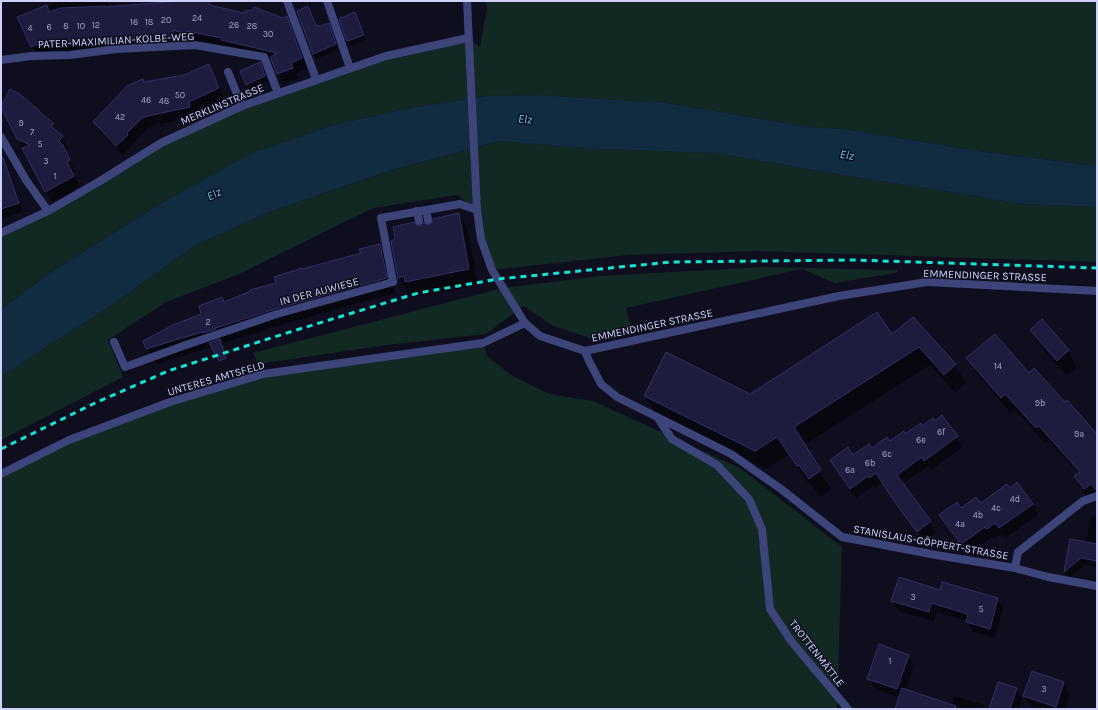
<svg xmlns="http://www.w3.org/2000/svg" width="1098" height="710" viewBox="0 0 1098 710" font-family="Karla,sans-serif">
	<rect width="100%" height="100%" fill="#0e0e1e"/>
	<g fill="#112823">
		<path d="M486,1H1097V166L978,151L844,129L807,127L668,103L539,95L486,96L416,107L336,124L303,136L163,202L48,274L1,309V233L48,211L161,143L242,106L386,56L468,38L480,47L487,9Z"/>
		<path d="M499,141L600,149L715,153L843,175L1024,204L1097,207V262L758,251L628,255L492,270L477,210L457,195L373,208L237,275L166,302L108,340L123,377L1,440V377L40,351L105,310L196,245L272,211L389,171Z"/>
		<path d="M763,267L898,270L896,273L835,283L802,269L626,308L632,330L590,338L553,326L524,306L486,334L387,345L258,364L253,353L503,288L600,276Z"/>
		<path d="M483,343L487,356L511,375L549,394L593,401L740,468L842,547L837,709H1V474L69,440L263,374Z"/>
	</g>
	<path fill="#112b40" d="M539,95L668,103L807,127L844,129L978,151L1097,166V207L1024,204L843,175L715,153L600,149L499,141L389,171L272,211L196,245L105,310L40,351L1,377V309L48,274L163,202L253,153L336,124L416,107L486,96Z"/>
	<g fill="#0007">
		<path d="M60,1H108L109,7L181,1H204L209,2L212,7L245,14L283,19L286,17L292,27L308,69L296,73L298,78L283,84L272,61L228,50L227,48L192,40L191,43L179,40V46L65,54L62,50L53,53L52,51L38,57L18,18Z"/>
		<path d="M355,14L366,40L351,46L347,40Z"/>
		<path d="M328,24L338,50L316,59L314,54L318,28Z"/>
		<path d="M260,63L268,81L250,90L241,72Z"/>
		<path d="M209,66L224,98L194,112L195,117L154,125L148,128L123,155L100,132L94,122L144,83L185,76Z"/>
		<path d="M10,90L53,124L59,134L62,137L68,148L65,151L75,171L72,172L80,187L52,202L9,120L7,119L1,109Z"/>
		<path d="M2,156L7,165L23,211L3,219H1Z"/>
		<path d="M459,214L468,230L478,285L415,297L412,292L408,293L399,278L417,227L430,226Z"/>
		<path d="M380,245L389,260L395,293L284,324L224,343V344L213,348L212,347L156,364L147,348L224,303L277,284L302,270L362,254Z"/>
		<path d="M913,318L955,365L966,383L955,393L930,365L804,445L831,489L820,497L810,483L809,484L789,455L766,469L656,414L645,396L750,395L892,336Z"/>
		<path d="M1042,320L1068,351L1077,367L1067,376L1040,346L1031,330Z"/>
		<path d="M967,358L1029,375L1097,436V478L1087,485V488L1097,480V500L1093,503L1084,492L1075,477L1079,474L1048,440L1045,443L1014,409L1010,412L976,373Z"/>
		<path d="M942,417L962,447L931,470L928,466L902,484L936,532L924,541L899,508L882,482L876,487L874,485L856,498L831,461L853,457L872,450L935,422Z"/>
		<path d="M1010,489L1032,504L1038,515L1005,538L1002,533L994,539L992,537L967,554L941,515L980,504Z"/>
		<path d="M1091,516L1097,517V567L1085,565L1069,578L1065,572L1071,540L1086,543Z"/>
		<path d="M941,591L998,599L1003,608L995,638L973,632L967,621L937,612L934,621L898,611L893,601Z"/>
		<path d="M908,655L914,666L906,690L951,706L954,696L984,705L986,709H897L900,698L875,689L869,679Z"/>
		<path d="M1032,672L1064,683L1070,694L1065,709H1039L1030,706L1024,696Z"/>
		<path d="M1016,689L1022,699L1019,709H993Z"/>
	</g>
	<g fill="#1d1b3e" stroke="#312f68">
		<path d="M180,1H210L209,5L244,13L246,10L252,11L254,7L283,18L287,16L302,58L291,63L293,68L277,74L270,57L277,53L221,40L222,38L187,31L186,34L173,30L174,36L120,41L58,44L57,39L46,43V41L31,47L17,17L47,5L49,12L61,8L105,6V7Z"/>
		<path d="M308,6L316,26L318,25V27L329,23L336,44L313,54L297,11Z"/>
		<path d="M355,12L364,35L348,41L346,40L339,19Z"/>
		<path d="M260,62L265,76L246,85L240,71Z"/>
		<path d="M209,64L219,88L189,102L190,107L148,116L142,118L127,133L128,135L116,146L93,122L127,86L143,79L144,82L184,75Z"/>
		<path d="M10,89L21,95L54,124L51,126L63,136L59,141L63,145L70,160L67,162L74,176L45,192L22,148L30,145L17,139L1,107Z"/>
		<path d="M3,157L19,203L1,209V158Z"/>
		<path d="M459,213L469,269L405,282L404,276L398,278L391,241L395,239L393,227L414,222L418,226H420L424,223L429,225L433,222V219Z"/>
		<path d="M380,244L387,278L275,309L216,328V329L203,333L202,332L146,349L143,341L173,325L201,314L199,306L222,297L224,302L251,291L250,290L276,283L274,277L302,268V269L361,253L359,249Z"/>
		<path d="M877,312L892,334L913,317L956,364L944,375L919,347L794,427L821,470L809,479L799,465L797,466L777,437L755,451L644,396L666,352L750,394Z"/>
		<path d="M1042,319L1069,350L1057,361L1030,330Z"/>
		<path d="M995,334L1029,373L1034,368L1065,402L1067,400L1097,434V491L1091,484L1084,489L1074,476L1080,472L1039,426L1036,428L1005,394L1001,398L966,358Z"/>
		<path d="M220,339L226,358L219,361L209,343Z"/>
		<path d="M942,415L958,436L924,461L922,457L897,475L931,521L917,532L892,498L876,473L869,478L868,476L850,489L830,460L848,447L853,455L869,444L872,448L887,437L890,441L904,431L905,434L921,423L922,426L933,418L935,421Z"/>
		<path d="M1017,482L1033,504L999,528L995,523L987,529L985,527L961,544L939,515L957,502L961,508L976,497L981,503L1007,484L1010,488Z"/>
		<path d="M1070,539L1097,544V561L1081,558L1064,572Z"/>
		<path d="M899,577L940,590L942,582L998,598L990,629L966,622L968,615L965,613L931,603L929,612L891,601Z"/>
		<path d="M879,644L909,655L897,689L867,679Z"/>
		<path d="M1032,671L1064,682L1056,707L1023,696Z"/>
		<path d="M998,682L1017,688L1010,709H989Z"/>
		<path d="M902,688L956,706L955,709H895Z"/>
	</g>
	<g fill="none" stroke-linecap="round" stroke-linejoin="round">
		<g stroke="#3c447a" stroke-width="8">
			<path d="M287,1L316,79"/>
			<path d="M327,1L350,68"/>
			<path d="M228,72L242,106"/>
			<path d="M426,210L428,220"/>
			<path d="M417,211L419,221"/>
			<path d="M114,342L125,367L183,346L277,314L393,282L381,218L460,204L477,210"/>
			<path d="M657,417L672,439L717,465L749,499L762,529L770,609L791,641L848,709"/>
		</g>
		<g stroke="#3c447a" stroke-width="8">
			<path d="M467,1L477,210L481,239L492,270L525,323L540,336L585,351L839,296L927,282L1097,291"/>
			<path d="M1,60L31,56L70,55L116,49L195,45L264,57L278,93"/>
			<path d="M1,137L26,180L48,211"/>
			<path d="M1,233L48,211L100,181L161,143L242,106L386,56L468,38"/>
			<path d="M585,351L589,361L601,384L617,397L731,454L781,489L842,537L936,555L1015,568L1048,577L1097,586"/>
			<path d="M1,474L69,440L170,402L263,374L483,343L525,323"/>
			<path d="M1015,568L1018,552L1083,501L1097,496"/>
		</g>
		<path stroke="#11e5d6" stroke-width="3" stroke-dasharray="6 5" stroke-linecap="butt" d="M1,449L95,403L168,371L293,331L418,293L498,279L671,262L854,260L1097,268"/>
	</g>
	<g text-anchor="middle" stroke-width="3" stroke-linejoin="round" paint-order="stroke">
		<g font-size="9" fill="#a2a4cc">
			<text x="197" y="21">24</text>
			<text x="166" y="23">20</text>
			<text x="134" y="25">16</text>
			<text x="149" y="25">18</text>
			<text x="96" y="28">12</text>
			<text x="234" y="28">26</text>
			<text x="66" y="29">8</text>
			<text x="81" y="29">10</text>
			<text x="252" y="29">28</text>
			<text x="49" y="30">6</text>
			<text x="30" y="31">4</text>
			<text x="268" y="37">30</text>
			<text x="180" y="98">50</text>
			<text x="146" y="103">46</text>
			<text x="164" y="104">48</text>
			<text x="120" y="120">42</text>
			<text x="21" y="126">9</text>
			<text x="32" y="135">7</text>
			<text x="40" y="147">5</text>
			<text x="46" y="164">3</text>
			<text x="55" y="179">1</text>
			<text x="208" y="325">2</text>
			<text x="998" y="369">14</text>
			<text x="1040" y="406">9b</text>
			<text x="941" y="435">6f</text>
			<text x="1079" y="437">9a</text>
			<text x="921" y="443">6e</text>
			<text x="887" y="457">6c</text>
			<text x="870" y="466">6b</text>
			<text x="850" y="473">6a</text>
			<text x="1015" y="502">4d</text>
			<text x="996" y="511">4c</text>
			<text x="978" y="518">4b</text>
			<text x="960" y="527">4a</text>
			<text x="913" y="600">3</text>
			<text x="981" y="612">5</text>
			<text x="890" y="664">1</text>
			<text x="1044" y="692">3</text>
		</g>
		<g font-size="11" fill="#cfd1fb" stroke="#0e0e1e">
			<text transform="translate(116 40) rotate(-3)" y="4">PATER-MAXIMILIAN-KOLBE-WEG</text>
			<text transform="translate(222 104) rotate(-23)" y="4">MERKLINSTRASSE</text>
			<text transform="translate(985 275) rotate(2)" y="4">EMMENDINGER STRASSE</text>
			<text transform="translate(319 291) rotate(-15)" y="4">IN DER AUWIESE</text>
			<text transform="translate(652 325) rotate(-12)" y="4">EMMENDINGER STRASSE</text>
			<text transform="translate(216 378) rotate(-16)" y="4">UNTERES AMTSFELD</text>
			<text transform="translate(931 542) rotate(10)" y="4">STANISLAUS-GÖPPERT-STRASSE</text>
			<text transform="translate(817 653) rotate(52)" y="4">TROTTENMÄTTLE</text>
		</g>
		<g font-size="12" font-style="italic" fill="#65caf3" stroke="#0e0e1e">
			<text transform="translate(525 119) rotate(4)" y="4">Elz</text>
			<text transform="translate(847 155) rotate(9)" y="4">Elz</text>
			<text transform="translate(214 194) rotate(-26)" y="4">Elz</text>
		</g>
	</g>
	<rect width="1098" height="710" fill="none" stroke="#cfd1fb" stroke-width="4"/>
</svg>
